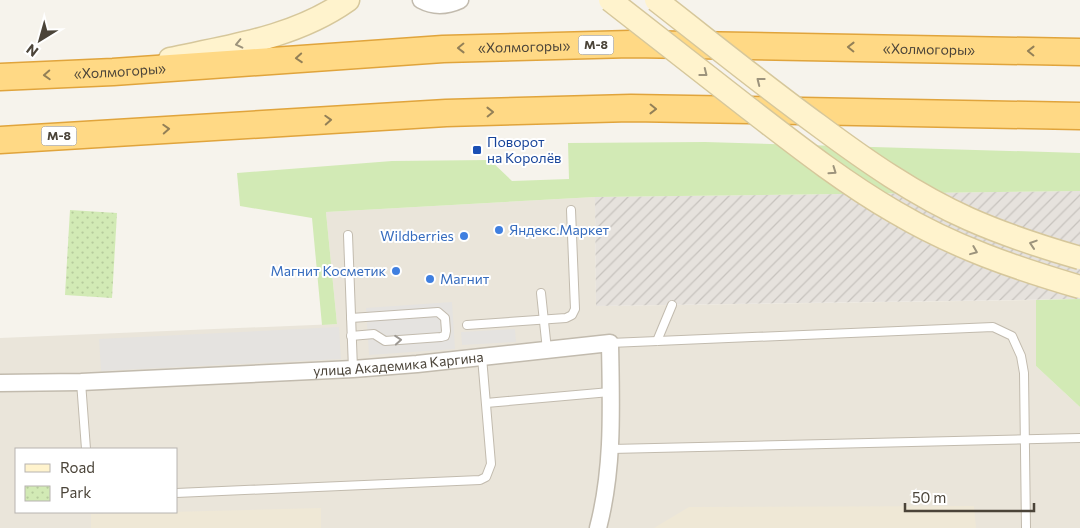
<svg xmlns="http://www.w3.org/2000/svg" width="1080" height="528" viewBox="0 0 1080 528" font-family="Commissioner,sans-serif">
	<defs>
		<pattern id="industrial-furrows" width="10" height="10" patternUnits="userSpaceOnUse" patternTransform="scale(1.25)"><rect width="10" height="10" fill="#e6e2dd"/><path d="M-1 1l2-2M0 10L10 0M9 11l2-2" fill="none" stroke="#c7c3be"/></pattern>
		<pattern id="park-dots" width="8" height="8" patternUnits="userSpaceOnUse" patternTransform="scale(1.25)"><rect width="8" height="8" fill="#d2eab5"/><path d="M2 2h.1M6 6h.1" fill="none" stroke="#b6ca9c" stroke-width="1.8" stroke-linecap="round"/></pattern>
	</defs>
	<rect width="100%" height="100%" fill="#f6f3ec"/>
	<path fill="#eae5da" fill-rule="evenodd" d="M595,197L596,306L1036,300V366L1080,407V528H0V338L337,324L326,212ZM16,449H176V512H16Z"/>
	<path fill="url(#industrial-furrows)" d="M1080,191V299L596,306L595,197Z"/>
	<g fill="#efe8d6">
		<path d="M974,506L976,528H654L689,507Z"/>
		<path d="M321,508V528H91V514Z"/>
	</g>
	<g fill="#d2eab5">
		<path d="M705,142L1080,153V191L595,197L326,212L337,324L322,325L312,218L240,206L237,173L392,161L490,160L512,181L569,179L568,143Z"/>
		<path d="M1080,299V407L1036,366V300Z"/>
	</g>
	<path fill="url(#park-dots)" d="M70,210L117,213L112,298L65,295Z"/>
	<g fill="#e5e3e0">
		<path d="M452,302L455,349L369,355L366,308Z"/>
		<path d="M339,327L341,359L101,371L99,339Z"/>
		<path d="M515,329L516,342L462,345L461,332Z"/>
	</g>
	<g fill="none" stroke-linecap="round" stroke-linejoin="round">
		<g stroke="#c2bbae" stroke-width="10">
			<g id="service">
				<path d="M348,235L353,369"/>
				<path d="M541,293L547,350"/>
				<path d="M351,318L438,312L445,318L446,331L445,336L441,337L385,341L374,334L351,336"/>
				<path d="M467,325L566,318L572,315L575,309L571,210"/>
				<path d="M657,341L672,305"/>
				<path d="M610,343L993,327L1012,336L1021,356L1024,373L1026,528"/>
				<path d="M81,382L86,449"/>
				<path d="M486,403L610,392"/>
				<path d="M611,449L1080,438"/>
				<path d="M176,493L480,480L486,477L491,464L482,357"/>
			</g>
		</g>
		<g stroke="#c2bbae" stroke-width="19">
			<g id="minor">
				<path d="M421,0C434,7 447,6 460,0"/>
				<path id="s1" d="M0,383L81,382L353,369L417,364L610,343C611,405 614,467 598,528"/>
			</g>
		</g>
		<g stroke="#d6c79b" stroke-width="25">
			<path id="secondary" d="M170,59C232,46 296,37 348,0"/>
		</g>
		<g stroke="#e0a43c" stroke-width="29">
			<g id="trunk">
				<path id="s2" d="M0,77L113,72L443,49L631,44L1080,52"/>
				<path d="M0,140L446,113L631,108L1080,116"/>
			</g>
		</g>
		<use href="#service" stroke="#fff" stroke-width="8"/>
		<use href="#minor" stroke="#fff" stroke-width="16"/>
		<use href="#secondary" stroke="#fff3cd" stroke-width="22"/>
		<use href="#trunk" stroke="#ffd985" stroke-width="26"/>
		<g stroke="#d6c79b" stroke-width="25" stroke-linecap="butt">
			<g id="secondary-bridge">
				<path d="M610,0C656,36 701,71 747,107C795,144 843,182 895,212C954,247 1015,268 1080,287"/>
				<path d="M656,0C710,42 763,85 818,125C865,160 915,195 969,219C1005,235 1042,247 1080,258"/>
			</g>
		</g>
		<use href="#secondary-bridge" stroke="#fff3cd" stroke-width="22"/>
	</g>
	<defs><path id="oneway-chevron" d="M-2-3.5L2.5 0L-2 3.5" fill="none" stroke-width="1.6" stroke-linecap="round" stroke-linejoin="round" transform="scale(1.25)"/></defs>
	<g stroke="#9c937c">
		<use href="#oneway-chevron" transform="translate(239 44) rotate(167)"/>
		<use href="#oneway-chevron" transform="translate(704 73) rotate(38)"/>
		<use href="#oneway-chevron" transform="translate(760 81) rotate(-142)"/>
		<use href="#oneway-chevron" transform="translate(833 171) rotate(35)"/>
		<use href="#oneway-chevron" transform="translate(1033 244) rotate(-162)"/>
		<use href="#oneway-chevron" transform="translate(974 251) rotate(22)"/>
	</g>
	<g stroke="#938057">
		<use href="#oneway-chevron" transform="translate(851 47) rotate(-179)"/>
		<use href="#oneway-chevron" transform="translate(461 48) rotate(179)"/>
		<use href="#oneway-chevron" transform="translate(1031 51) rotate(-179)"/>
		<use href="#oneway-chevron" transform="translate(299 58) rotate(176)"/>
		<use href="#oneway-chevron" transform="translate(47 75) rotate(177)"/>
		<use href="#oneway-chevron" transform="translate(653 109) rotate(1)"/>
		<use href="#oneway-chevron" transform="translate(490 112) rotate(-1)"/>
		<use href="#oneway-chevron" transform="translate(328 120) rotate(-3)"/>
		<use href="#oneway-chevron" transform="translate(166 129) rotate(-3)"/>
	</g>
	<use stroke="#9c9892" href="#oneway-chevron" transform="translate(398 340) rotate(-4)"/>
	<rect fill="#1a4fb4" stroke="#fff" stroke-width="2" x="472" y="145" width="10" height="10" rx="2.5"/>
	<g fill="#3f7fe0" stroke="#fff" stroke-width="2">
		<circle cx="499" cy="230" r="5"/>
		<circle cx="464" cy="236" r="5"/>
		<circle cx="396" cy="271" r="5"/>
		<circle cx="430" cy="279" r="5"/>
	</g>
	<g text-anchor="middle" stroke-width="4" stroke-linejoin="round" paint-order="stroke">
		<g fill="#fff" stroke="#817c74" stroke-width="1">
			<rect x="578.5" y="35.5" width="35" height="19" rx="4"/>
			<rect x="41.5" y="126.5" width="35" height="19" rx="4"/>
		</g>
		<g font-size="12" font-weight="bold" fill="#4b4439">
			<text x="596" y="49">М-8</text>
			<text x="59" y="140">М-8</text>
		</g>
		<g font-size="14" fill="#4b4439" stroke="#fff">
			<text dy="5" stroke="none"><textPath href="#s2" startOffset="525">«Холмогоры»</textPath></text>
			<text dy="5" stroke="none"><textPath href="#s2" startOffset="930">«Холмогоры»</textPath></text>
			<text dy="5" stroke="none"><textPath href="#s2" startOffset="120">«Холмогоры»</textPath></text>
			<text dy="5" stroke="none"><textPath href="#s1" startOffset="399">улица Академика Каргина</textPath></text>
		</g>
		<g font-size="14" fill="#164399" stroke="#fff" text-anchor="start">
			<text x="487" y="147">Поворот<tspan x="487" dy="16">на Королёв</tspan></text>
		</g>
		<g font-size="14" fill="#366cbe" stroke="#fff" text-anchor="start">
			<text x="509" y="235">Яндекс.Маркет</text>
			<text x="454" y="241" text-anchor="end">Wildberries</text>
			<text x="386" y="276" text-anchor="end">Магнит Косметик</text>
			<text x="440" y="284">Магнит</text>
		</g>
	</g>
	<rect x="15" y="448" width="162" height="65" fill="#ffffff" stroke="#b7b4b0"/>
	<rect x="25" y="464" width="25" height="8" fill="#fff3cd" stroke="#b7b4b0"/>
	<text x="60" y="473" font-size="15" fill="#4b4439">Road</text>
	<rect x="25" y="486" width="25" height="15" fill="url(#park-dots)" stroke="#b7b4b0"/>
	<text x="60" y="498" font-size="15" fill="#4b4439">Park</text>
	<g transform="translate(40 40) rotate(217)" stroke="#ffffff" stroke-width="4" paint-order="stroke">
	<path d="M0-4L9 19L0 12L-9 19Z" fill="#4b4439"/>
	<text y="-8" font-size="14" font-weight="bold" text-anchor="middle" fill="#4b4439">N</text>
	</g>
	<path d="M905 503v8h129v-8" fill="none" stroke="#4b4439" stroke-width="2.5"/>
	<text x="912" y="503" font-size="15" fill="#4b4439" stroke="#ffffff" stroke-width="4" paint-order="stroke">50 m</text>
</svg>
